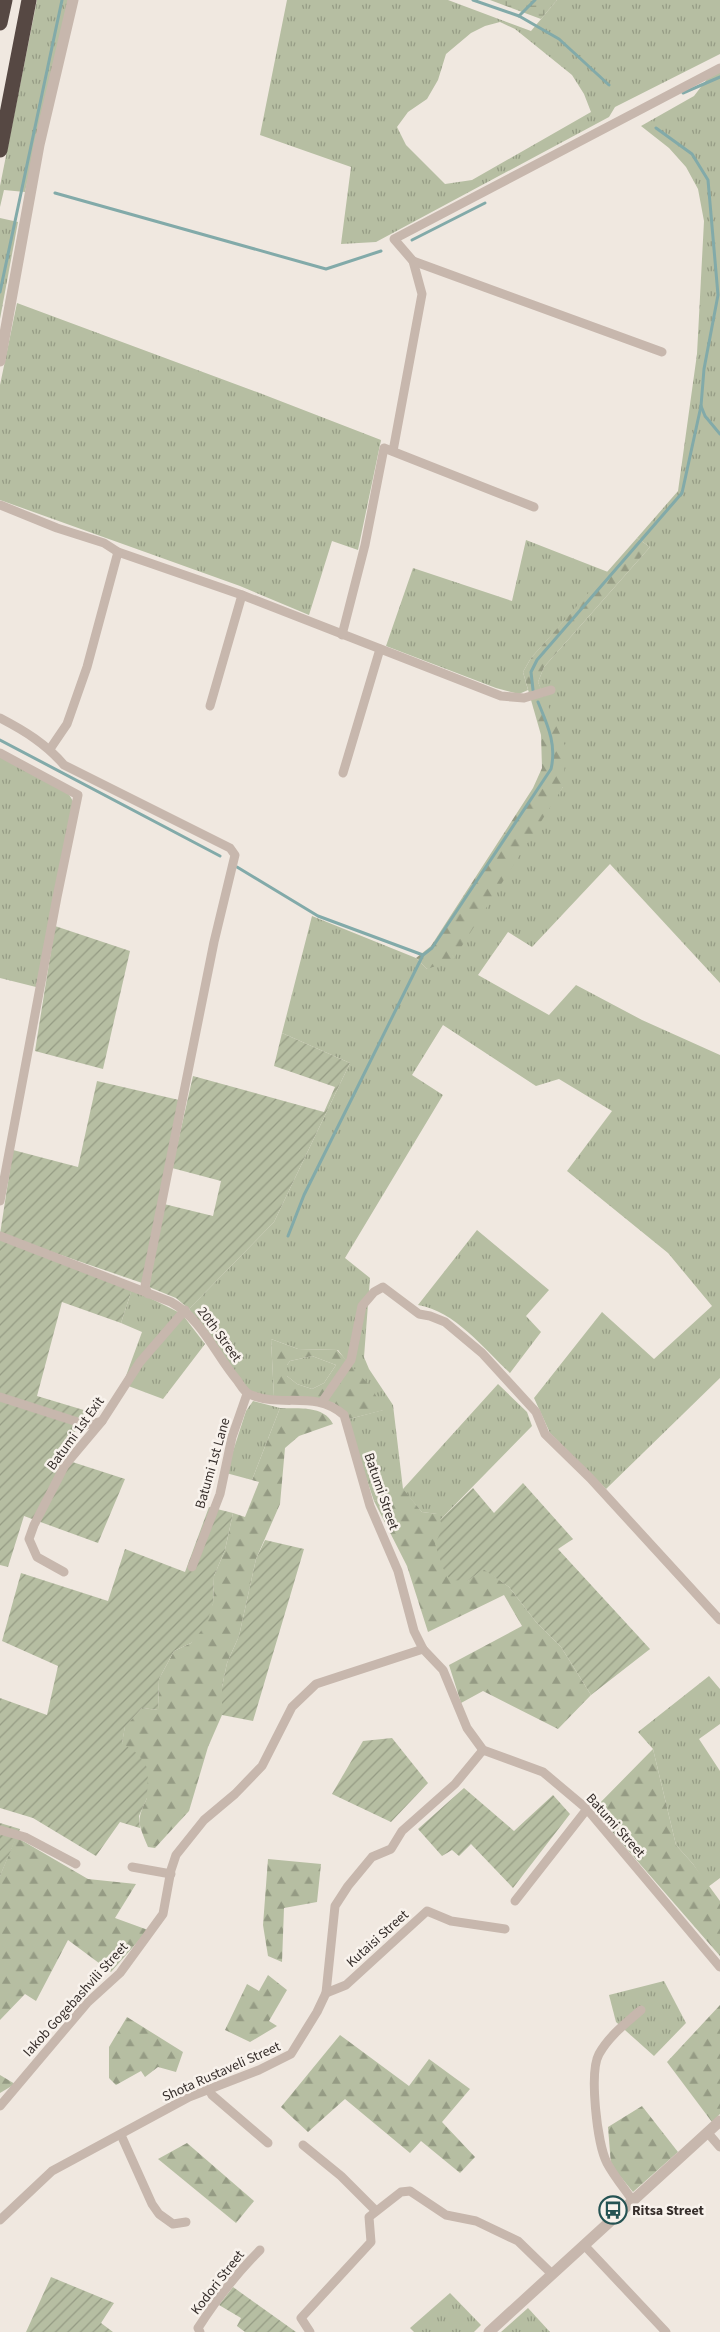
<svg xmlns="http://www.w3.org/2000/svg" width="720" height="2332" viewBox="0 0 720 2332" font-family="'Source Sans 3',sans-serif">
	<defs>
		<pattern id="grass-tufts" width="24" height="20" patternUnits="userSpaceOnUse" patternTransform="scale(1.25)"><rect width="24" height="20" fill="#b6bea2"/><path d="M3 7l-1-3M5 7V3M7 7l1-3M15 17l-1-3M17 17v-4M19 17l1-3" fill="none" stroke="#959b84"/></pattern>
		<pattern id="forest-firs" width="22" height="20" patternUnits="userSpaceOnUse" patternTransform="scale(1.25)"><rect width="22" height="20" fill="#b6bea2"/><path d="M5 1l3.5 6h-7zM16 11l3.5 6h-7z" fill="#959b84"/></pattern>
		<pattern id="wetland-marsh" width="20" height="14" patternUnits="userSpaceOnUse" patternTransform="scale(1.25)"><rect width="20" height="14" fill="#b6bea2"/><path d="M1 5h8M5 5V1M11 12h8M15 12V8" fill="none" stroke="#959b84"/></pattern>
		<pattern id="garden-furrows" width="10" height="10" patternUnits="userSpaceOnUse" patternTransform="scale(1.25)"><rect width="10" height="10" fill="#b6bea2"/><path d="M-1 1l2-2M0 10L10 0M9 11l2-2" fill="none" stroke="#959b84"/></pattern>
	</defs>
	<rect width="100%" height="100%" fill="#f0e8e0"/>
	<g fill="url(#grass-tufts)" fill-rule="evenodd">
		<path d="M37,0H68L25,192L4,190L0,207V186Z"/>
		<path d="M287,0H448L531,31L557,0H720V54L615,107L609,117L376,242L341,244L351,167L260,135ZM500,22L515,29L572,75L584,94L591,112L472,180L445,184L406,145L397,127L408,112L427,99L438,80L446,54L471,33L485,26Z"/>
		<path d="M720,72V983L610,864L532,947L508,932L478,975L549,1015L576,985L642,1020L720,1055V1378L606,1489L550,1433L534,1398L602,1312L654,1359L712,1306L668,1253L567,1171L612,1111L559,1079L536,1086L443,1025L412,1075L443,1095L345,1258L370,1278L364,1357L369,1369L393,1405L403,1489L498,1384L527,1412L532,1426L440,1520L437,1514L422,1512L403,1490L374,1501L351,1434L349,1419L383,1410L338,1350L298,1349L271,1339L274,1397C266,1395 258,1394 251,1391C238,1384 200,1325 189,1309L274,1222L350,1063L282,1033L312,916L416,958L427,969L563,787L544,698L538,682L544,667L650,547L637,538L678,491L697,354L704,221L698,189L686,167L669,148L641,126L694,96L707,79Z"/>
		<path d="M0,218L18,222L0,319Z"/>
		<path d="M17,303L257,392L381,440L358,550L332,541L309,615L240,586L0,500V385Z"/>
		<path d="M526,540L608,572L531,658L523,672L528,690L519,694L496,688L386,646L413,568L512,601Z"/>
		<path d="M0,757L67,791L74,803L36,987L0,978Z"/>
		<path d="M477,1230L549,1290L526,1316L541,1332L510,1373C484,1349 455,1311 418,1305Z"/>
		<path d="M132,1289L182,1314L205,1344L163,1399L123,1384L142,1332L121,1323Z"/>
		<path d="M312,1356L336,1365L324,1383L312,1389L297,1384L287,1376V1365L290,1361Z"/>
		<path d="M253,1401L280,1408L252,1480L226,1473L246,1411Z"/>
		<path d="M709,1676L720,1689V1724L699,1739L720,1771V1878L708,1887L693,1864L676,1845L653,1749L638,1732Z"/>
		<path d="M664,1981L686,2023L654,2056L616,2022L609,1995Z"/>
		<path d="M450,2293L481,2325L474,2332H414L410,2328Z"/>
		<path d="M528,2308L550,2332H501Z"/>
	</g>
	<g fill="url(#forest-firs)" fill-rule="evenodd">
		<path d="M637,538L650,547L544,667L538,682L566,748L563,787L453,960L427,969L416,958L431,946L533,788L542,768L541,735L523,672L531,658Z"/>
		<path d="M271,1339L298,1349L337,1350L371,1387L384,1410L349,1419L334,1403L274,1397ZM312,1356L336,1365L324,1383L312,1389L297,1384L287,1376V1365L290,1361Z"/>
		<path d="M280,1408C298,1409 324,1405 333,1424L299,1436L285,1448L280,1504L256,1559L239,1636L227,1663L222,1687V1715L208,1747L189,1811L155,1848L148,1847C138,1823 136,1821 147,1798L122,1743L125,1726L142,1708L158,1710L159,1679L174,1651L191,1643L213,1604L214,1576L225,1550L233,1513L245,1517L259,1482L252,1480Z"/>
		<path d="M403,1489L422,1512L438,1514L468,1581L483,1568L509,1587L536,1622L561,1647L591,1695L558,1729L483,1691L461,1703L449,1665L522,1626L504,1595L428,1632L407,1566L374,1501Z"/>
		<path d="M653,1749L676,1845L693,1864L720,1901V1956L593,1810Z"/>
		<path d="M16,1837L88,1879L136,1884L115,1918L148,1930L111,1972L68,1940L36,2001L25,1994L0,2020V1876Z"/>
		<path d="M268,1859L321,1864L317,1902L284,1908L282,1962L268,1956L263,1925Z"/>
		<path d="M268,1975L287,1990L269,2021L277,2026L250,2042L225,2030L247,1984L259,1991Z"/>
		<path d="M720,2005V2114L712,2122L667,2062Z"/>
		<path d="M127,2017L183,2052L176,2072L158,2067L145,2077L141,2071L116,2085L109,2078V2047Z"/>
		<path d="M340,2035L409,2086L429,2059L470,2089L442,2122L475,2157L460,2173L421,2141L410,2153L345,2099L308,2132L281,2107Z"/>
		<path d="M0,2075L15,2084L0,2093Z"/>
		<path d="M642,2106L678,2152L633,2192L611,2165L608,2127Z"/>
		<path d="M187,2143L254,2201L236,2223L158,2159Z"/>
	</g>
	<path fill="url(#wetland-marsh)" d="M490,0H557L541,19Z"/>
	<g fill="url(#garden-furrows)">
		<path d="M55,926L130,951L103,1069L35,1051Z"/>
		<path d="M282,1033L350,1063L274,1222L189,1309L176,1298L149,1287L164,1204L213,1216L221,1181L172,1168L193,1076L324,1112L335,1087L274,1066Z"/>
		<path d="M97,1081L179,1100L142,1283L0,1234L13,1150L78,1167Z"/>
		<path d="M0,1239L132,1289L121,1323L62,1302L37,1396L87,1411L60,1458L125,1479L98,1543L24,1516L8,1567L0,1565Z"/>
		<path d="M523,1483L573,1539L558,1549L650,1649L591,1695L561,1647L536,1622L509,1587L483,1569L468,1581L450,1580L443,1568L435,1544L443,1527L440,1520L473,1488L494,1513Z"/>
		<path d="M209,1507L233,1513L225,1550L214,1576L213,1604L206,1625L191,1643L174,1651L159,1679L158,1710L142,1708L125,1727L122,1743L138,1754L148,1769L147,1798L139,1816L140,1828L120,1822L96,1856L33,1818L0,1808V1698L47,1715L58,1666L2,1641L21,1573L108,1601L125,1549L185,1572Z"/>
		<path d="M265,1540L304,1549L253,1721L222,1715V1687L227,1663L239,1636L256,1559Z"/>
		<path d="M392,1738L428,1783L391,1822L332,1794L363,1741Z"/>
		<path d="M464,1788L514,1831L553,1795L570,1814L513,1888L471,1844L459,1856L452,1850L442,1856L418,1829Z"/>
		<path d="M0,1823L20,1829L0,1876Z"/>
		<path d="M51,2277L114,2303L101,2323L113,2332H26Z"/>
		<path d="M233,2287L296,2332H245L237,2326L241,2318L219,2305Z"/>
	</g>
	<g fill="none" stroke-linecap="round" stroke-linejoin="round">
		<g stroke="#82aaa9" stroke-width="3">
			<path d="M473,0L519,16L559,39L609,85"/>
			<path d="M519,16L535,0"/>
			<path d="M683,93L720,77"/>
			<path d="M656,128L692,154L708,180L718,295L704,369L701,406L705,416L720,434"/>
			<path d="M55,193L326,269L381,251"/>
			<path d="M412,240L485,203"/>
			<path d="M0,292L62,0"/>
			<path d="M533,690L531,672L537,660L682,493L701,406"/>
			<path d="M0,740L220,856"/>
			<path d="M237,867L318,916L423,955L304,1195L288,1236"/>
			<path d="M423,955L432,948L551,769C557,744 547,724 538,702"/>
		</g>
		<g stroke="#c7b7ad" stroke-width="9">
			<path d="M413,261L662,352"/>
			<path d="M393,451L422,294L413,261L394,239L720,68"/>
			<path d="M0,505L57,528L104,543L118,552L242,595L501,696L524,698L551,690"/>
			<path d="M342,635L365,545L384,448L534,507"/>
			<path d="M210,706L242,595"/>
			<path d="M0,718C25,731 46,744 64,765L230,848L235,855L214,942L145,1286L148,1294"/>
			<path d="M50,749L67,724L87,667L118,552"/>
			<path d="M0,753L78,795L57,897L0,1201"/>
			<path d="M343,773L380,649"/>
			<path d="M0,1236L171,1302C202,1319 215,1354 237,1380C240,1384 244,1392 249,1394C282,1409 314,1389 344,1415L370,1506L398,1571L414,1631L423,1649L443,1670L467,1728L483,1750L543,1772L587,1809L720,1967"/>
			<path d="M0,1397L87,1425L102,1421"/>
			<path d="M322,1402L351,1360L362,1306L374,1292L383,1287L419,1314L430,1316L445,1322L482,1353L536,1412L545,1434L590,1478L720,1620"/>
			<path d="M192,1567L220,1494L232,1437L247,1394"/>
			<path d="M64,1572L37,1557L29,1539L34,1525L65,1465L102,1421L140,1362L185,1310"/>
			<path d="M0,1830L25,1837L76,1864"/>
			<path d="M132,1867L171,1874"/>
			<path d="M515,1901L587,1809"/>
			<path d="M326,1993L346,1985L427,1911L451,1921L505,1929"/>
			<path d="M208,2088L212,2095L268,2143"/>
			<path d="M0,2106L87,2003L120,1973L163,1914L171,1870L176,1855L204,1820L235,1794L262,1766L292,1707L316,1684L423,1649"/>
			<path d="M707,2132L720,2147"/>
			<path d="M121,2135L152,2204L159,2214L173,2224L186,2222"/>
			<path d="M303,2145L341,2176L375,2210"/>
			<path d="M633,2201C624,2188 614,2176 607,2163C597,2144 589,2072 599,2054C609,2036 625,2024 641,2010"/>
			<path d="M0,2220L52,2171L189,2097L259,2070L291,2054L317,2012L326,1993L335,1906L348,1886L372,1857L391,1849L402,1831L455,1784L483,1750"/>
			<path d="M584,2245L666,2332"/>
			<path d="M200,2332L198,2328C216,2300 236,2274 260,2250"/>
			<path d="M310,2332L301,2318L371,2242L369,2217L401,2192L410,2191L446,2215L476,2221L518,2241L552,2274"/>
		</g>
		<g stroke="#c7b7ad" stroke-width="11">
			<path d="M0,361L39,145L73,0"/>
			<path d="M489,2332L720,2121"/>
		</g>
		<g stroke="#564843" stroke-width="15">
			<path d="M0,23L5,0"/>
			<path d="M0,150L29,0"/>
		</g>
	</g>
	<defs>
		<g id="bus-ring" transform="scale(1.4375)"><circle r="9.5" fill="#f8f2ec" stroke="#255353" stroke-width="1.5"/><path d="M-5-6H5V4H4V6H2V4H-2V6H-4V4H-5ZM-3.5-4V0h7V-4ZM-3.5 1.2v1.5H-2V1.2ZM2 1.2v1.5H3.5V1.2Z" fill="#255353"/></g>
	</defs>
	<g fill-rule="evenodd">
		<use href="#bus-ring" x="613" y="2210"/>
	</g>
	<g text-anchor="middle" stroke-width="5" stroke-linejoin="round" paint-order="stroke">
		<g font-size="14" fill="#362e2b" stroke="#f8f2ec">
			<text transform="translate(220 1334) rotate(54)" y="5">20th Street</text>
			<text transform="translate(75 1433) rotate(-54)" y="5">Batumi 1st Exit</text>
			<text transform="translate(212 1463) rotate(-74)" y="5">Batumi 1st Lane</text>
			<text transform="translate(382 1491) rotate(71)" y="5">Batumi Street</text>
			<text transform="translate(616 1825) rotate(48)" y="5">Batumi Street</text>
			<text transform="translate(377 1938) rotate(-42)" y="5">Kutaisi Street</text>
			<text transform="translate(75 1999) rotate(-48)" y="5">Iakob Gogebashvili Street</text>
			<text transform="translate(221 2071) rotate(-24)" y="5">Shota Rustaveli Street</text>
			<text transform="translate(217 2282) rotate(-52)" y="5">Kodori Street</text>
		</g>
		<g font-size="14" font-weight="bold" fill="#362e2b" stroke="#f8f2ec" text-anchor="start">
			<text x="632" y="2215">Ritsa Street</text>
		</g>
	</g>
</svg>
